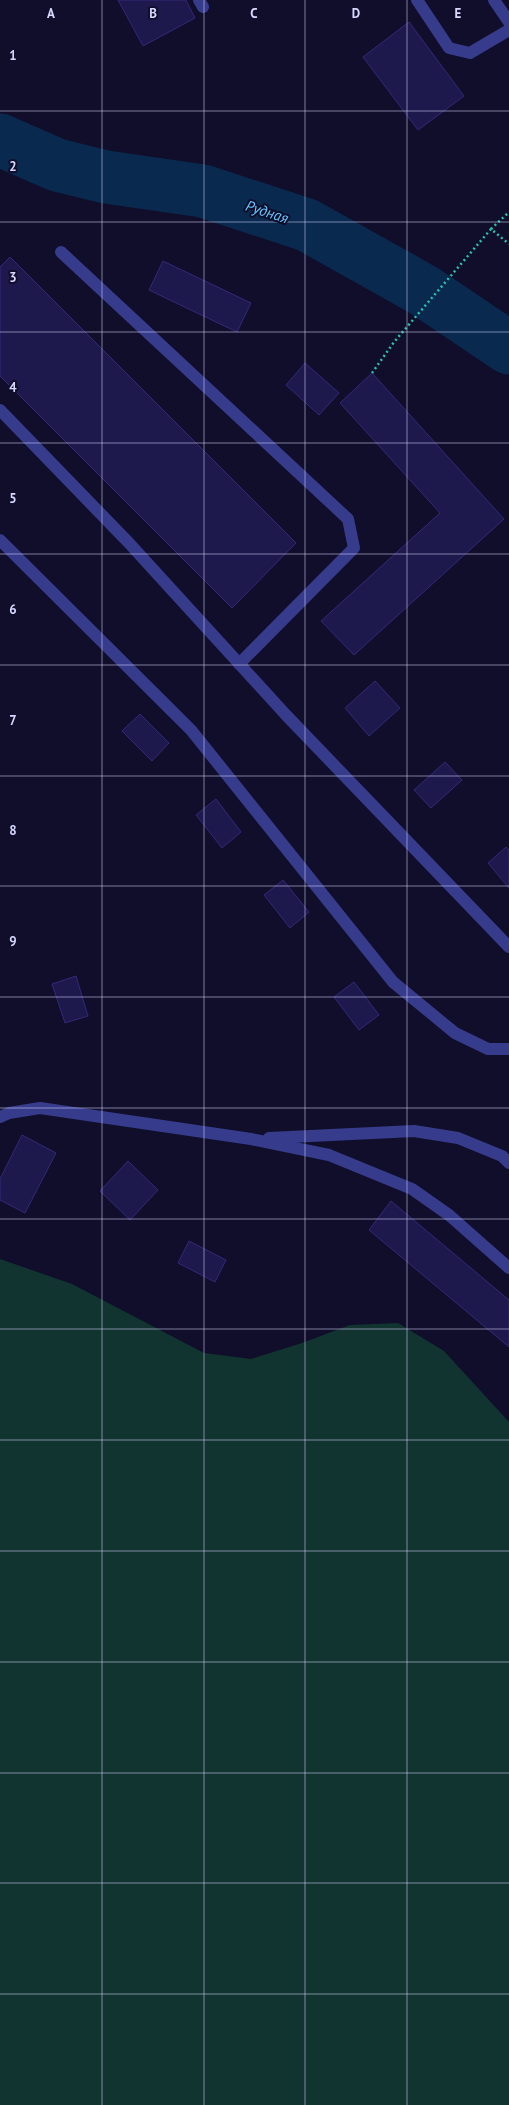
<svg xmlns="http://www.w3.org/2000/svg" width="509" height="2105" viewBox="0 0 509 2105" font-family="'PT Sans',sans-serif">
	<rect width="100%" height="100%" fill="#100e2a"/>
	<path fill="#113430" d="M0,1259L72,1284L204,1353L251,1359L302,1343L350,1325L398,1323L444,1351L509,1422V2105H0Z"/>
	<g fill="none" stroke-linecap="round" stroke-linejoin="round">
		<path stroke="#09294e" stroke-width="53" d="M0,140L57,165L106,177L203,191L307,225L423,290L509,348"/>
	</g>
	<g fill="#1e194c" stroke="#32297a">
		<path d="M118,0H186L195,18L143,46Z"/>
		<path d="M409,22L464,96L418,130L363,57Z"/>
		<path d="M10,257L296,543L232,608L0,376V267Z"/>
		<path d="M163,261L251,303L237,332L149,290Z"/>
		<path d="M305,363L339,393L319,415L286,385Z"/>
		<path d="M372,373L504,519L354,655L321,621L440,513L340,403Z"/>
		<path d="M375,681L400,708L369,736L345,708Z"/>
		<path d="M140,714L169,743L152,761L122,731Z"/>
		<path d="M445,762L462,780L431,808L414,790Z"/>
		<path d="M216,799L241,832L222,848L196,815Z"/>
		<path d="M506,847L509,850V888L488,863Z"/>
		<path d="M283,880L309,912L290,928L264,895Z"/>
		<path d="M76,976L88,1016L65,1023L52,984Z"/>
		<path d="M354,982L379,1015L359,1030L334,997Z"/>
		<path d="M22,1135L56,1153L25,1213L0,1200V1179Z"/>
		<path d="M128,1161L158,1190L130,1220L100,1191Z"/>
		<path d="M391,1201L509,1300V1347L369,1230Z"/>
		<path d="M189,1241L226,1260L215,1282L178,1263Z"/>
	</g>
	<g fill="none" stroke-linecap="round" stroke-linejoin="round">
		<g stroke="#27c3ab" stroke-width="2.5" stroke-dasharray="2 3" stroke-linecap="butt">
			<path d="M491,229L509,212"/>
			<path d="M372,373L394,342L491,229L509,244"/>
		</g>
		<g stroke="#363b8c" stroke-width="12">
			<path d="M199,0L203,7"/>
			<path d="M417,0L449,48L470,53L509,30"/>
			<path d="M494,0L509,22"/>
			<path d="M61,252L348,519L354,548L239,664"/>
			<path d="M0,410L129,543L286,715L509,947"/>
			<path d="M0,540L191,730L393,982L455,1033L488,1049H509"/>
			<path d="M0,1117L9,1113L40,1108L251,1139L329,1155L412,1189L449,1215L509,1268"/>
			<path d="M269,1138L414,1131L458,1138L502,1156L509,1163"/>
		</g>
	</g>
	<path fill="none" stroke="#d8d7ff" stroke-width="1" stroke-opacity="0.55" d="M102,0V2105M204,0V2105M305,0V2105M407,0V2105M0,111H509M0,222H509M0,332H509M0,443H509M0,554H509M0,665H509M0,776H509M0,886H509M0,997H509M0,1108H509M0,1219H509M0,1329H509M0,1440H509M0,1551H509M0,1662H509M0,1773H509M0,1883H509M0,1994H509"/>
	<g text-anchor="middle" stroke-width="4" stroke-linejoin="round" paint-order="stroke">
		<g font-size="15" font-style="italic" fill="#65c7ff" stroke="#100e2a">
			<text transform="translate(267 212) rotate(18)" y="5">Рудная</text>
		</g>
	</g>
	<g font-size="13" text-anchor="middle" font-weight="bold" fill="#d8d7ff" stroke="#100e2a" stroke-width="4" stroke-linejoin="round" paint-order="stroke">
		<text x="51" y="18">A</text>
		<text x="153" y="18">B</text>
		<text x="254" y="18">C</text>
		<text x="356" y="18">D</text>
		<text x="458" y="18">E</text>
		<text x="13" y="60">1</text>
		<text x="13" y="171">2</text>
		<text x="13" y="282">3</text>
		<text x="13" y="392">4</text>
		<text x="13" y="503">5</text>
		<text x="13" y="614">6</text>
		<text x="13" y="725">7</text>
		<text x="13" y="835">8</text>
		<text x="13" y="946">9</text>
	</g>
</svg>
